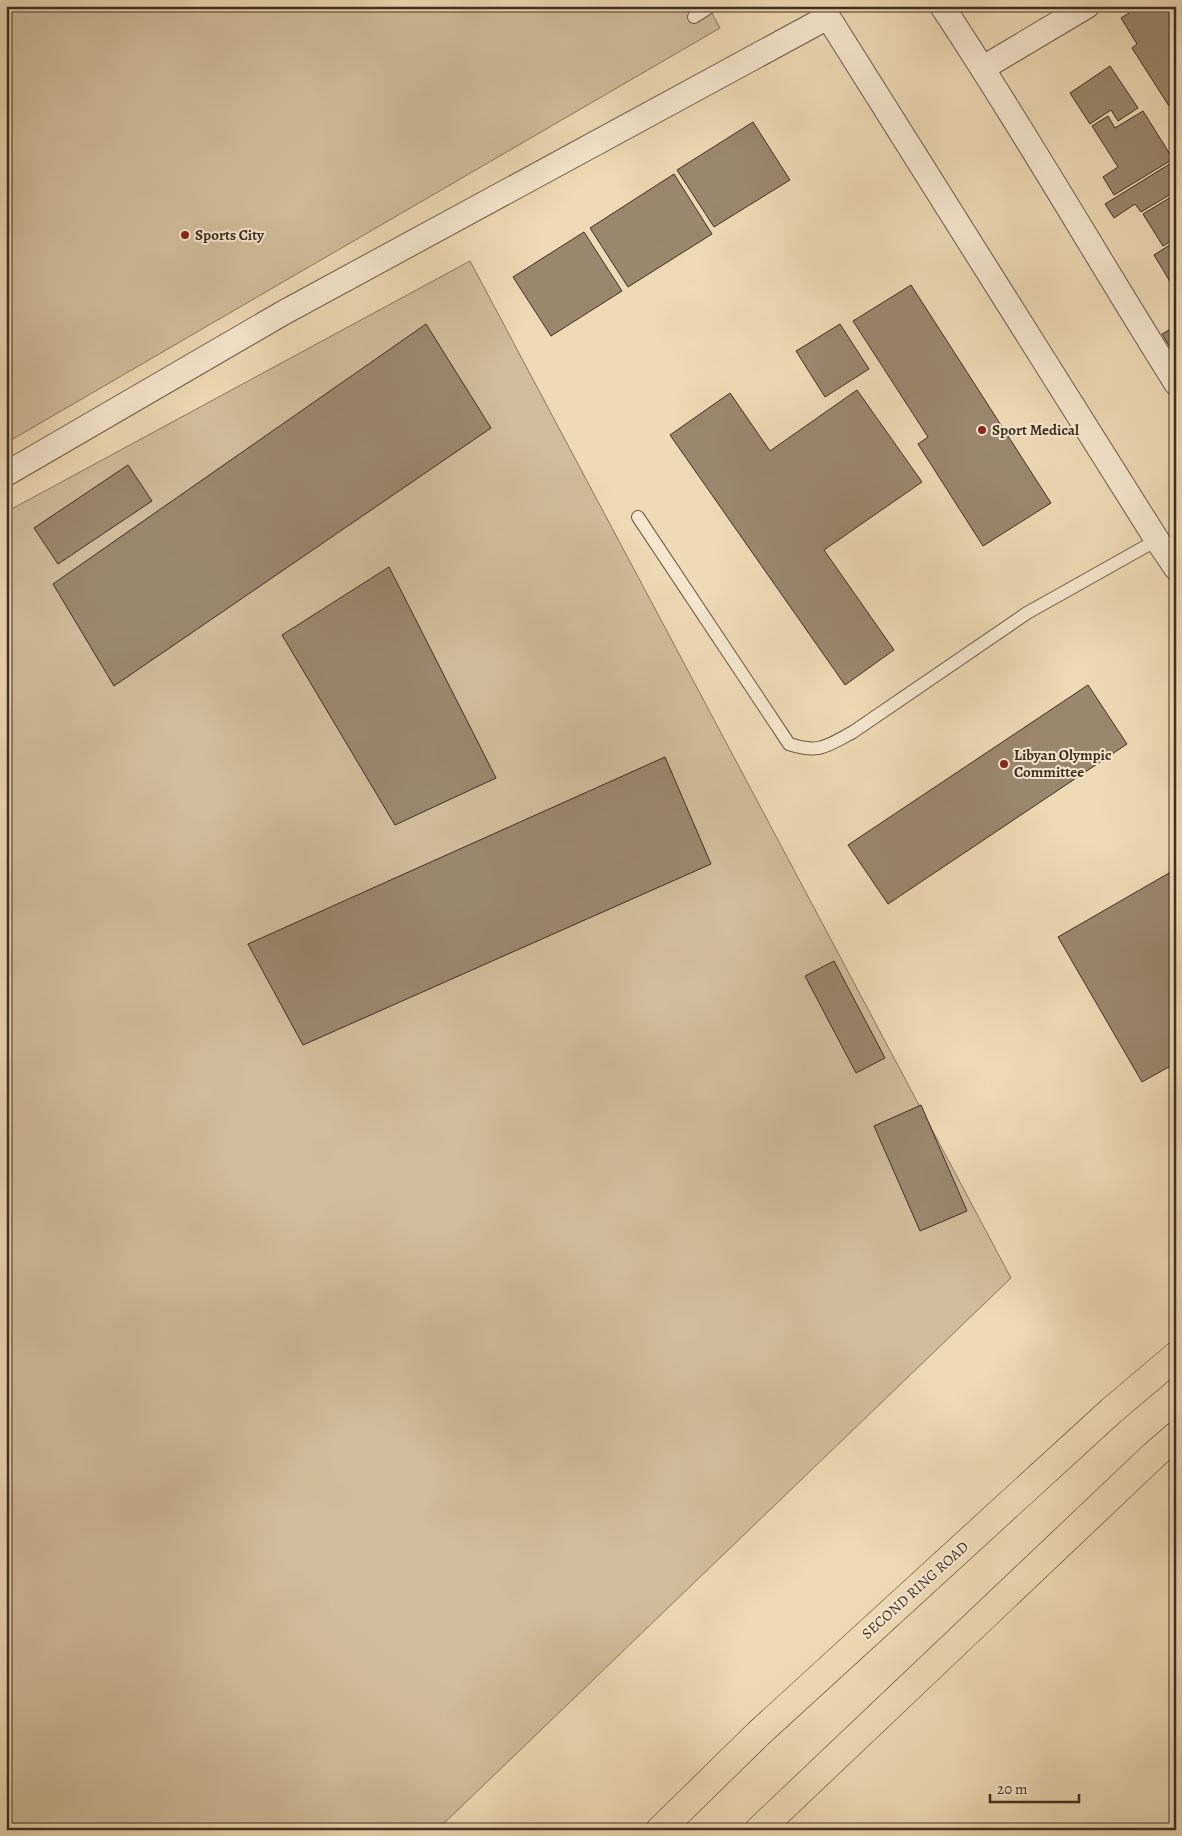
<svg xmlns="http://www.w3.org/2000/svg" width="1182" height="1836" viewBox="0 0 1182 1836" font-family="Alegreya,serif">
	<rect width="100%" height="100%" fill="#eedab4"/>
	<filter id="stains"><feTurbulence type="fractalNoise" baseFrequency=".004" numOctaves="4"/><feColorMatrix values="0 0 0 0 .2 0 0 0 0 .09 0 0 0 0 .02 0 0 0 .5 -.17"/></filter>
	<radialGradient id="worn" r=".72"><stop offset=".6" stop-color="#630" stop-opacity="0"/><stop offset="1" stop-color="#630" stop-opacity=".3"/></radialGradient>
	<g fill="#d0bd9b" stroke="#88765e">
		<path d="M6,6H708L720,28L6,443Z"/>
		<path d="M470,261L1011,1278L437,1830H6V512Z"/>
	</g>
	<g fill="#9a886e" stroke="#3f2f22">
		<path d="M1140,6H1176V102L1169,106L1132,48L1137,44L1121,18Z"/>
		<path d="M1110,66L1138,108L1118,121L1111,110L1090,124L1070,93Z"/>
		<path d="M1143,111L1173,159L1114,195L1103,177L1118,167L1092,126L1108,116L1115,128Z"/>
		<path d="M753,122L790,180L714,227L677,170Z"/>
		<path d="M1176,160V191L1141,212L1135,204L1114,218L1105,204Z"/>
		<path d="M674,174L712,234L628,287L590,228Z"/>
		<path d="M1176,194V238L1163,246L1143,214Z"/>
		<path d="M584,232L622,291L551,336L513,277Z"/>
		<path d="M1176,241V287L1174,288L1154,255Z"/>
		<path d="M911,285L1051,503L983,546L918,444L928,437L853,321Z"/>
		<path d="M426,324L491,428L114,686L53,584Z"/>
		<path d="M840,324L869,369L825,397L796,351Z"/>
		<path d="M1176,326V357L1162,334Z"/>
		<path d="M857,390L922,482L824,550L894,650L845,685L670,435L730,393L770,451Z"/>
		<path d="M128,465L152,501L58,564L34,528Z"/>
		<path d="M389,567L496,778L395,825L282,635Z"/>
		<path d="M1088,685L1127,744L888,904L848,845Z"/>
		<path d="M665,757L711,864L303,1045L248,944Z"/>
		<path d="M1176,869V1063L1142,1082L1058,937Z"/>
		<path d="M834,961L885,1058L856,1073L805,976Z"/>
		<path d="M921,1105L967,1211L920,1231L874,1126Z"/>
	</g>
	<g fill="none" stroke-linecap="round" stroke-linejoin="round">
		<g stroke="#6b5a46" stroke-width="14">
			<g id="service">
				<path d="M694,17L711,6"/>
				<path d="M638,517L789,744C819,754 827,746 853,732L1027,613L1157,540"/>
			</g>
		</g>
		<g stroke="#6b5a46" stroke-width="26">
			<g id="minor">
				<path d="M942,6C1024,129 1097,258 1176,383"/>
				<path d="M983,68L1087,6"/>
				<path d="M6,474L283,313L828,17L1157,540L1176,568"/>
			</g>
		</g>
		<g stroke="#3f2f22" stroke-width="29">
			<g id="trunk">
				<path d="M660,1830L758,1734L1111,1411L1176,1356"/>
				<path d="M759,1830L1154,1455L1176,1436"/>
			</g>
		</g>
		<use href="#service" stroke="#f4e7ce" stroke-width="12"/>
		<use href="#minor" stroke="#f4e7ce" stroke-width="24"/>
		<use href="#trunk" stroke="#eedab4" stroke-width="28"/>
	</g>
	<g fill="#8f2418" stroke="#f4e7ce" stroke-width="2">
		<circle cx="185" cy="235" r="5"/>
		<circle cx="982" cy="430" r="5"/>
		<circle cx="1004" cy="764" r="5"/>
	</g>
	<g text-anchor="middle" stroke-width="4" stroke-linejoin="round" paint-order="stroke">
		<g font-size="15" font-weight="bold" fill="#3f2f22" stroke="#f4e7ce" text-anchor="start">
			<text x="195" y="240">Sports City</text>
			<text x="992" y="435">Sport Medical</text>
			<text x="1014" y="760">Libyan Olympic<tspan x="1014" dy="17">Committee</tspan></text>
		</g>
		<g font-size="15" fill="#3f2f22" stroke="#f4e7ce">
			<text transform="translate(915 1590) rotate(-42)" y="5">SECOND RING ROAD</text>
		</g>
	</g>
	<rect width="1182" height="1836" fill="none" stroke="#eedab4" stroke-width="25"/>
	<rect x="8" y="8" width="1167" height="1821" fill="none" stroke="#3f2f22" stroke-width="2.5"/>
	<rect x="12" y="12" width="1157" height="1811" fill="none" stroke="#3f2f22"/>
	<path d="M990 1794v8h89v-8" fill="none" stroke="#3f2f22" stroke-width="2.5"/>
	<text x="997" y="1794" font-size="15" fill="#3f2f22" stroke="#f4e7ce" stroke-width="4" paint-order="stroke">20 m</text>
	<rect width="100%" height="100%" filter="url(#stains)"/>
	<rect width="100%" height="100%" fill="url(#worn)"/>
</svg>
